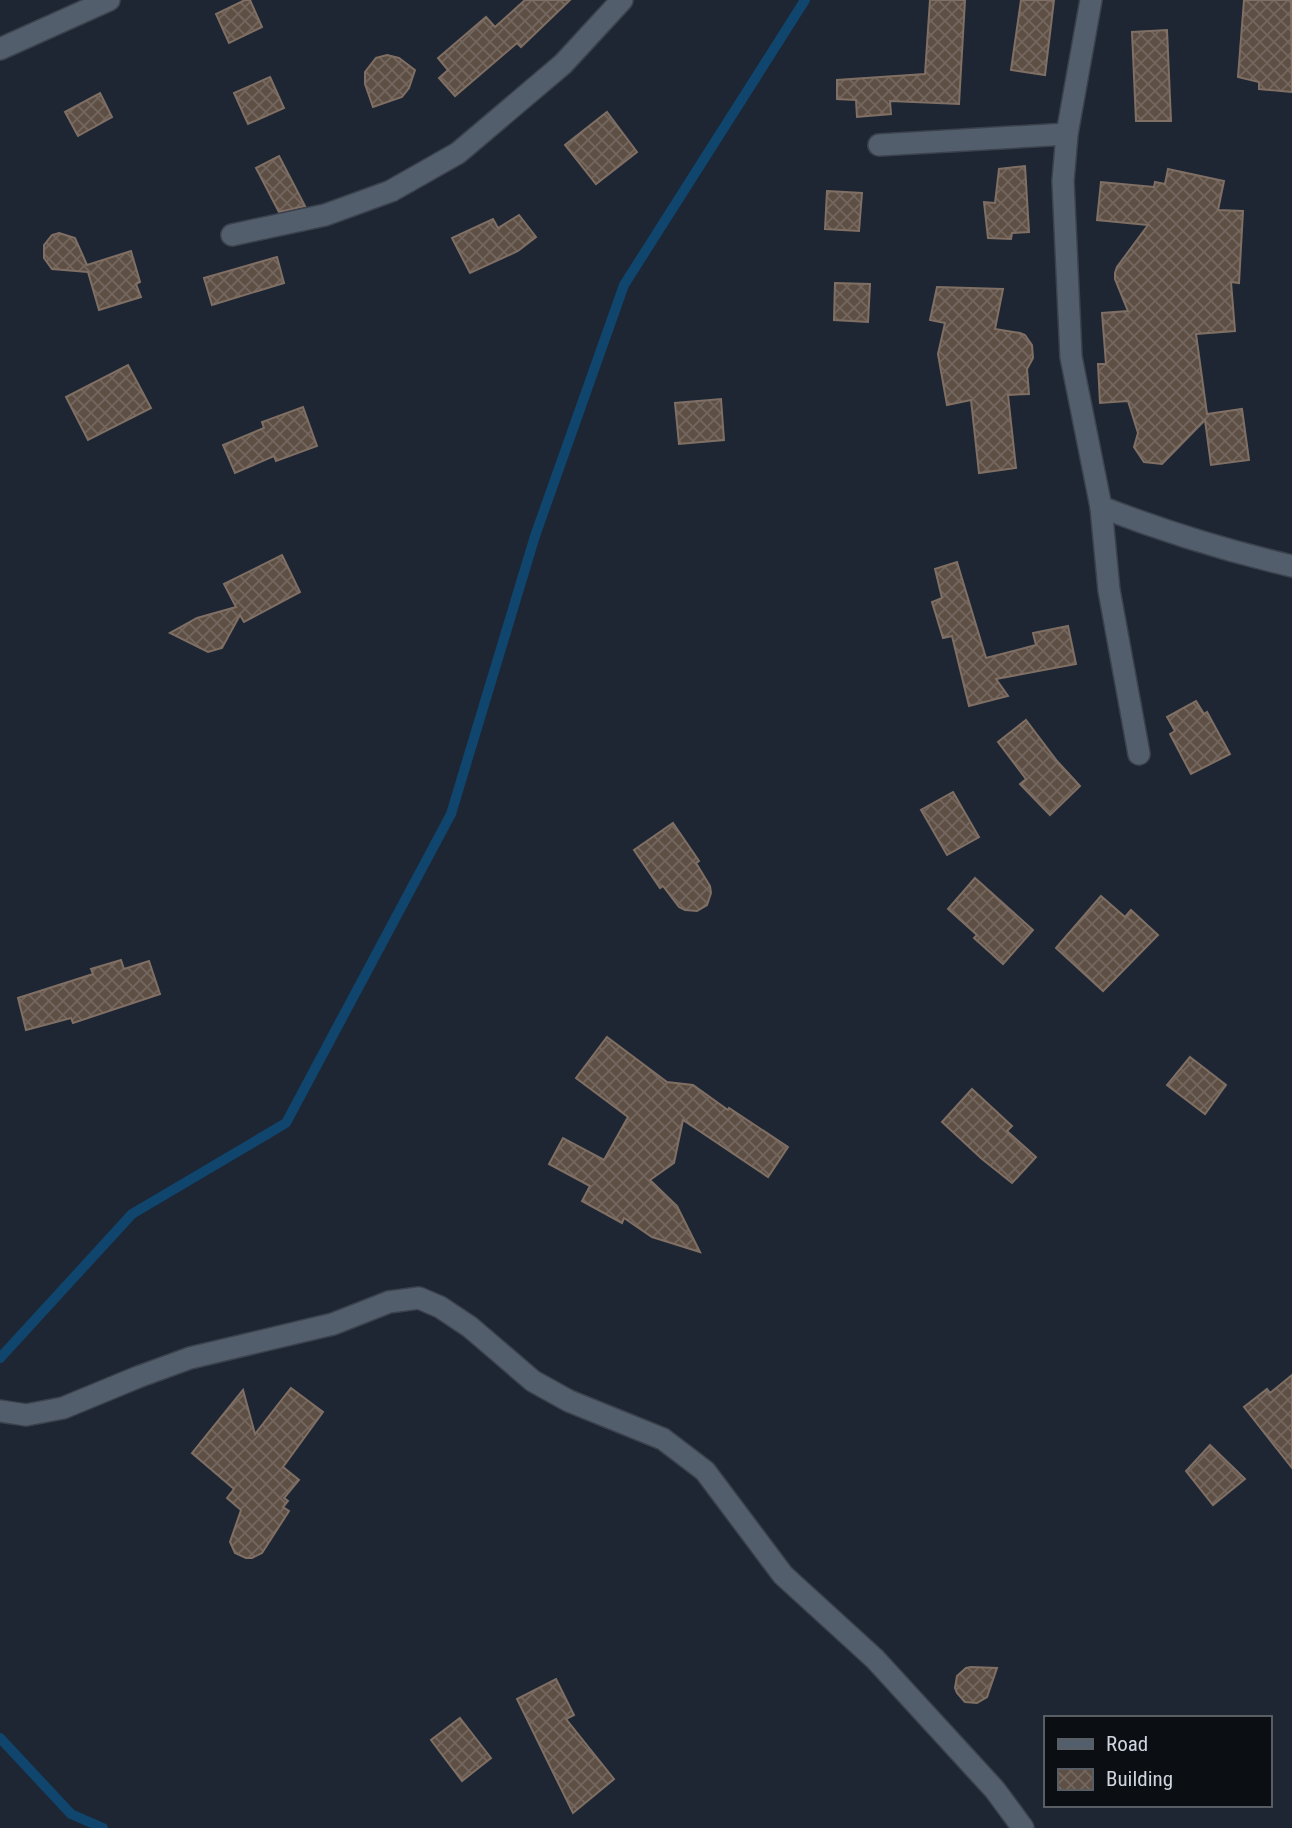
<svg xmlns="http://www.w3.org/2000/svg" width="1292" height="1828" viewBox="0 0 1292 1828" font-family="'Roboto Condensed',sans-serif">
	<defs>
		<pattern id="building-cross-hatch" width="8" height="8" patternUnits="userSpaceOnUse" patternTransform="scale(1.75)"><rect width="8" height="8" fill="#5e4f44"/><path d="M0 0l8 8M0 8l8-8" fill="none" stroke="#74675f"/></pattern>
	</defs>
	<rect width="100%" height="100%" fill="#1d2632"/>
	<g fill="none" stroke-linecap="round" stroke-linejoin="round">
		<g stroke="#10456d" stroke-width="10">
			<path d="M0,1358L132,1214L286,1123L451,814L535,536L624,285L805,0"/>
			<path d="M0,1738L71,1814L103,1828"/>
		</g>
	</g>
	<g fill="url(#building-cross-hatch)" stroke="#806f64" stroke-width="2">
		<path d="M245,0H250L262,27L229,43L216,14Z"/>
		<path d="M525,0H570L521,47L517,43L455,96L439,78L448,70L438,58L486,17L495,27Z"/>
		<path d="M930,0H965L959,104L890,101L891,114L857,117L856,100L837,99V80L925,74Z"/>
		<path d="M1021,0H1054L1045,75L1011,70Z"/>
		<path d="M1244,0H1291L1292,92L1259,89V82L1238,77Z"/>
		<path d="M1167,30L1171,121H1136L1132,32Z"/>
		<path d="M387,55L399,58L415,70L409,88L402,97L373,107L365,84V72L376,58Z"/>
		<path d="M270,77L284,108L248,124L234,93Z"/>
		<path d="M100,93L112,117L78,136L65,112Z"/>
		<path d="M607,112L637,152L596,184L565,145Z"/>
		<path d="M279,156L305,206L279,212L256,168Z"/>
		<path d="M1025,166L1029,232L1012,233L1011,239L988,238L984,202L995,203L999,169Z"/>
		<path d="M1168,169L1224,181L1218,210L1243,211L1239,283L1231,282L1235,331L1196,334L1207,414L1242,409L1249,460L1211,465L1205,420L1162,464L1144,462L1134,447L1138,433L1128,401L1100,403L1098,364H1106L1102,313L1128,311L1115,279V273L1117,267L1148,225L1097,220L1101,182L1154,187L1155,182L1165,184Z"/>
		<path d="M827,191L862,193L859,231L825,229Z"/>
		<path d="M519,215L536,237L518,251L470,273L452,238L493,219L498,228Z"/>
		<path d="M59,233L75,238L87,265L131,251L140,282L136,284L141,297L99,310L88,272L52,269L44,258V245L52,235Z"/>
		<path d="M277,257L284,283L212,305L204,278Z"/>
		<path d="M835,283L870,284L868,322L834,320Z"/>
		<path d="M937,287L1003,289L995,329L1020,333L1025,335L1032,345L1033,358L1027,369L1029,394L1008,395L1016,468L979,473L971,400L947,405L938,354L945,323L930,320Z"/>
		<path d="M128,365L151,408L88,440L66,397Z"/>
		<path d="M721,399L724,440L679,444L675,403Z"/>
		<path d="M303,407L317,446L276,461L274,456L235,473L223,445L264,428L262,422Z"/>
		<path d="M282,555L300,592L244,622L240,615L222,648L208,652L170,633L197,618L236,607L224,584Z"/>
		<path d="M957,562L986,658L1036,645L1033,633L1068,626L1076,664L996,679L1008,696L969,706L952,636L943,638L932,602L942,598L935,569Z"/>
		<path d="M1196,701L1204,714L1207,712L1230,754L1191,774L1170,734L1175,731L1167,717Z"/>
		<path d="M1026,720L1057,761L1080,786L1050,815L1020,784L1026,779L998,742Z"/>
		<path d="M953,792L979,837L947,855L921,810Z"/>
		<path d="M673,823L699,861L696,863L710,886L711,893L707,905L697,911L685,910L679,907L663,886L660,888L634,850Z"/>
		<path d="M975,878L1033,930L1003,964L974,938L977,935L948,909Z"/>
		<path d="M1101,896L1125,917L1131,910L1158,935L1103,991L1056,948Z"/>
		<path d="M121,960L124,969L149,961L160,994L73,1023L71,1018L26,1030L18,998L93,974L91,969Z"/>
		<path d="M607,1037L667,1082L693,1085L728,1110L729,1108L788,1147L768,1177L683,1120L674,1163L650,1180L677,1206L700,1252L652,1237L624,1218L622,1223L582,1201L590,1186L549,1164L563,1138L604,1160L628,1117L576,1078Z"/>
		<path d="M1190,1057L1226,1085L1205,1114L1167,1085Z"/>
		<path d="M972,1089L1012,1126L1007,1131L1036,1157L1012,1183L982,1159L942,1122Z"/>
		<path d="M1292,1375V1468L1244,1407L1267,1389L1270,1393Z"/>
		<path d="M291,1388L323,1412L283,1467L299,1480L284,1498L288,1501L283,1507L289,1511L262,1553L252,1558H246L235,1553L230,1542L241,1510L227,1498L234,1489L192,1453L243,1390L255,1434Z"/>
		<path d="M1210,1445L1245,1479L1213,1505L1186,1471Z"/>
		<path d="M971,1667L997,1668L987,1697L977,1703L965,1702L957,1693L955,1688L957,1676L966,1668Z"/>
		<path d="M556,1679L574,1715L566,1719L614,1779L573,1813L517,1699Z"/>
		<path d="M460,1718L491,1758L462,1781L431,1740Z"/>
	</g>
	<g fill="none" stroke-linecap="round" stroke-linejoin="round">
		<g stroke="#3b424d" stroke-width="24">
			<g id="street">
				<path d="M1091,0L1067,134L1063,181L1071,357L1101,507L1109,590L1139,754"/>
				<path d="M0,49L109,0"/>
				<path d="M879,145L1067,134"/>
				<path d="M232,235L325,215L391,191L458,153L563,64L622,0"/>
				<path d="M1101,507C1163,531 1227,551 1292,566"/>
				<path d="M0,1411L26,1415L63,1408L138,1377L190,1358L333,1324L389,1302L419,1298L440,1307L470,1327L533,1381L569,1401L663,1439L705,1471L783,1575L875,1659L995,1790L1023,1828"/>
			</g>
		</g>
		<use href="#street" stroke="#535e6c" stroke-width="21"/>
	</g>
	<rect x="1044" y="1716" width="228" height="91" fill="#0b0f14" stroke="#595e65" stroke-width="2"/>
	<rect x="1058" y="1739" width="35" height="10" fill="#535e6c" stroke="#595e65" stroke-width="2"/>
	<text x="1106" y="1751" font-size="21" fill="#cfd5de">Road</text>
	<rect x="1058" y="1769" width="35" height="21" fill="url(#building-cross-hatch)" stroke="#595e65" stroke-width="2"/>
	<text x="1106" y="1786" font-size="21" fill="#cfd5de">Building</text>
</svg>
